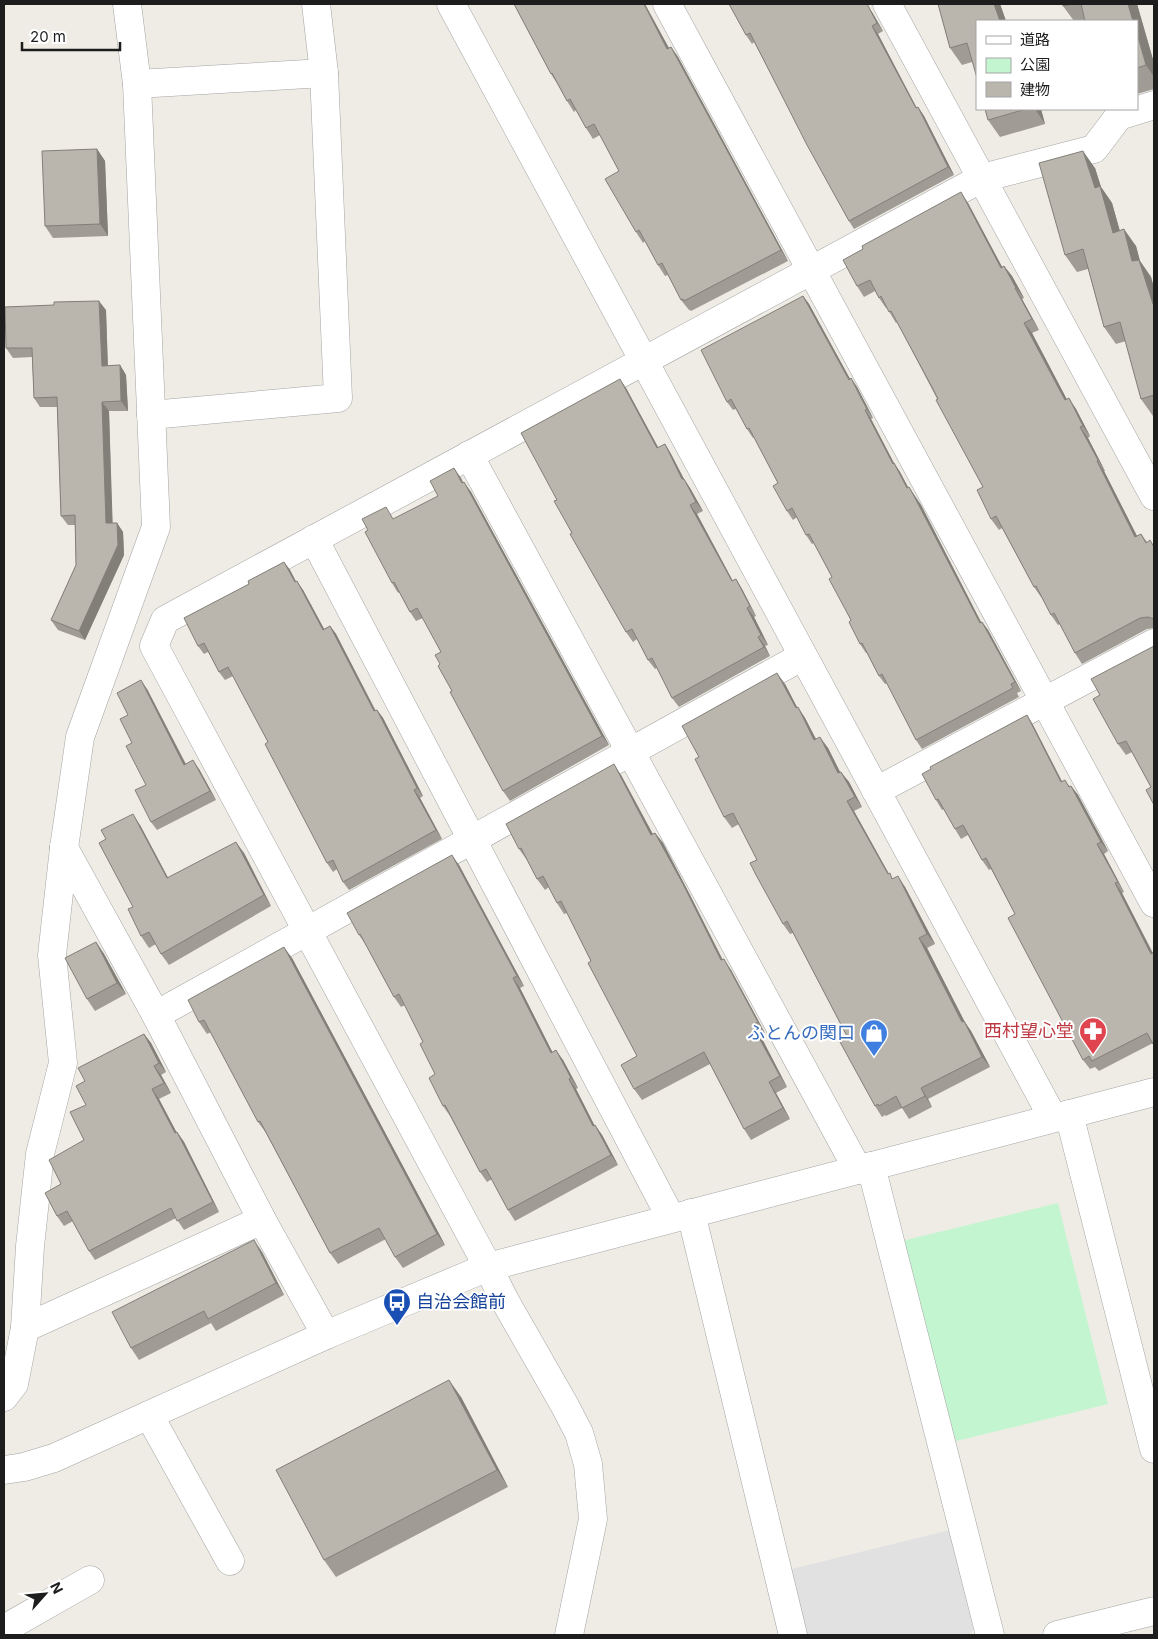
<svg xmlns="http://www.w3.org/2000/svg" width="1158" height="1639" viewBox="0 0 1158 1639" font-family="Inter,'Noto Sans JP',sans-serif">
	<rect width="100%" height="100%" fill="#eeece4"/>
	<path fill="#c3f6d0" d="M1058,1203L1108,1404L948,1443L902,1241Z"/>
	<path fill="#e1e1e1" d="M950,1530L974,1629L969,1635H806L792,1569Z"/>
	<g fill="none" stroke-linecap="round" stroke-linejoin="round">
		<g stroke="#a4a4a4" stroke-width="29">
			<g id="minor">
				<path d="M451,4L1053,1118"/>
				<path d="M667,4L1154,903"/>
				<path d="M887,4L1154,496"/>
				<path d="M137,84L324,73"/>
				<path d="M151,415L338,398L324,73L316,4"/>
				<path d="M469,455L858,1170"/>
				<path d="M314,539L671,1218"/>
				<path d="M876,791L1154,643"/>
				<path d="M64,848L156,1015L262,1220L326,1335"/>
				<path d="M156,1015L803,656"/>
				<path d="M871,1166L990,1635"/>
				<path d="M691,1213L793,1635"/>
				<path d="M488,1267L154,646L165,620L982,178L1094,149L1119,116L1154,105"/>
				<path d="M25,1328L262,1220"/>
				<path d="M4,1397L14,1384L25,1328L30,1246L40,1154L63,1063L52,955L64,848"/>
				<path d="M149,1415L230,1561"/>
				<path d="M4,1629L90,1580"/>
				<path d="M1057,1635L1154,1611"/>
			</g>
		</g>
		<g stroke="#a4a4a4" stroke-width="29">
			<g id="tertiary">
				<path d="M64,848L80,737L156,527L137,84L127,4"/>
				<path d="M1069,1114L1154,1449"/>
				<path d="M488,1267L505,1301L565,1406L579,1433L588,1464L593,1519L569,1635"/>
				<path d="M4,1470L24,1467L54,1458L326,1335L488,1267L1154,1092"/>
			</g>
		</g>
		<use href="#minor" stroke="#fff" stroke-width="28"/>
		<use href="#tertiary" stroke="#fff" stroke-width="28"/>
	</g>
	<g fill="#a09c95">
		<path d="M514,4L669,48L671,47L678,57L788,261L691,311L690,310H689L681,300L668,275L665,276L658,265L645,241L643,243L636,232L619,171L600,135L593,139L586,128L576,110L574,112L567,101L558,85L551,74Z"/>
		<path d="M729,4L872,12L883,31L878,34L917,108L918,107L924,116L954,175L854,229L849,221L754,42L752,44L746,35Z"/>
		<path d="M938,4H1000L1006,21H977L972,62L962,65L950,48Z"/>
		<path d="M1063,4H1137L1154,63V89L1137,94V21H1074L1063,6Z"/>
		<path d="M985,109H1041L1045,124L1000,137L988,120Z"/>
		<path d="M97,149L105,161L108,236L53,238L45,226Z"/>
		<path d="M1095,168L1101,187L1112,203L1120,231L1136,246L1140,261L1151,277L1154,288V416H1153L1141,399L1126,341L1116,344L1104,327L1088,269L1077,272L1065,255Z"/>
		<path d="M968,203L1002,267L1004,266L1012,276L1024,298L1022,299L1039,330L1032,333L1067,400L1076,409L1090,436L1088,438L1105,471H1104L1137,536L1141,534L1147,542L1154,547V628L1147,629L1082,664L1075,653L1060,624L1058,625L1051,615L1042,597H1041L1034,587L1002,528L999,530L991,519L983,487L897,322L896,323L887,308H886L879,298L875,291L864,297L857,286L863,249Z"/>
		<path d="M803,296L809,304L850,379L851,378L857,387L873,418L871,419L894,463L900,472L908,487L921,505L981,622H982L988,630L1021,691L1017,693L1019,697L922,749L916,740L887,683L885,684L879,676L867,653H866L860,644L851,620L832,577L814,543L812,544L806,535L797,517L793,520L787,511L778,483L754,437L753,438L747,429L736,409L733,410L727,402Z"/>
		<path d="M106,310L108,366L120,365L126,375L128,411H109L112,523H117L123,532L124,555L85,640L58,630L51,620L76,565L75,525H68L61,516L57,407H40L34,398L32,357L13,358L6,348Z"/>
		<path d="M626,388L658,448L665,444L671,454L684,479L690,488L703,511L697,514L733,581L736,579L742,589L756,616L754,617L768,645L765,646L770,656L679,707L672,698L657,668L655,669L648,660L637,639L633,642L626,632L572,533L557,500Z"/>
		<path d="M461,478L463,483L471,492L609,745L510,801L503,791L452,691L440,664L441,652L423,618L416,621L410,612L399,592L398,593L392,583L438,496Z"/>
		<path d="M284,562L290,570L296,582L303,590L324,629L330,626L336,634L376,711L377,710L383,718L423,796L420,798L442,839L349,890L343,882L337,869L333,872L327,863L268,742L233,676L225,680L219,672L208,652L204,654L198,646L249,584Z"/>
		<path d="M1154,646L1151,787L1132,752L1126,755L1118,744L1100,695Z"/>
		<path d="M785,684L797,707L805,718L816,739L828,748L840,772L849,782L862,807L854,811L889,874L893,879L905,887L935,944L927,948L964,1021L971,1031L990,1067L928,1099L932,1107L909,1119L902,1108L886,1116L885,1115L882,1117L875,1106L848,1038L793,933L790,934L783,924L757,860L739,824L732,828L724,817L699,757Z"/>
		<path d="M147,689L186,764L199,769L216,800L157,830L151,822L146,785L132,743L128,715Z"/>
		<path d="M1027,715L1033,725L1062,781L1070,786H1071L1078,795L1108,851L1104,854L1124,892L1122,893L1153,953L1154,952V1046L1153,1043L1099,1071L1095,1067L1090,1069L1083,1060L1015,914L991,869L989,870L982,860L968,835L961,839L955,829L944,809L942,810L936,800Z"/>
		<path d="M621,775L653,834L655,833L663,843L690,895L723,960L731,970L765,1033L760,1035L787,1087L776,1093L790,1119L751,1140L744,1129L710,1064L642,1100L634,1089L637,1056L591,961L567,913L564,914L557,903L549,887L545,890L537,879L527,860L519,849Z"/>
		<path d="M140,825L168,878L244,853L271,906L169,965L161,954L156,944L149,948L141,936L133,907Z"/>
		<path d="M459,865L524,986L520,988L552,1052L563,1060L578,1088L576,1089L594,1125H595L602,1135L618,1165L515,1221L508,1210L492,1179L487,1182L480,1172L450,1116L443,1106L435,1074L423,1042L405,1005L401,1007L394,997L366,945L359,935Z"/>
		<path d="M96,942L104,954L126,994L95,1011L87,999Z"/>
		<path d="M292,958L445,1245L403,1268L395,1257L386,1239L338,1264L330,1253L266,1133L258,1122L211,1032L207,1034L199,1022Z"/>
		<path d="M144,1034L151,1043L166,1072L161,1075L171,1093L159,1099L177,1133V1132L184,1142L219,1212L184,1230L176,1218L95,1260L89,1251L73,1221L64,1226L57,1216L61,1184L84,1140L86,1105L85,1081Z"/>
		<path d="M262,1252L284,1295L216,1331L211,1323L139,1360L131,1348Z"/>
		<path d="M461,1397L508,1487L336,1577L324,1560Z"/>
	</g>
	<g fill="#827f79">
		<path d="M644,4H645L675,59L667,49Z"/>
		<path d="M867,4L872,12L883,31L877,23Z"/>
		<path d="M994,4H1000L1006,21H1000Z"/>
		<path d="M1128,4H1137L1154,63V77L1146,65L1137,33V21H1133Z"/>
		<path d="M872,26L878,34L921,117L916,108Z"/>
		<path d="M671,47L678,57L788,261L781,250Z"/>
		<path d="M918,107L924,116L954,175L948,167Z"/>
		<path d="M1035,109H1041L1045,124Z"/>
		<path d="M97,149L105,161L108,236L100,224Z"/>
		<path d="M1083,151L1095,168L1101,187L1112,203L1125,250L1113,233L1095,188Z"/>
		<path d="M961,192L968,203L1008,278L1001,268Z"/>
		<path d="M1124,229L1136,246L1140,261L1151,277L1154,288V307L1132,261Z"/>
		<path d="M1004,266L1012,276L1024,298L1016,288Z"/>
		<path d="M1015,288L1022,299L1039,330L1032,319Z"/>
		<path d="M803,296L809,304L855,388L849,380Z"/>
		<path d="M99,301L106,310L108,375L102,366Z"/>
		<path d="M1024,323L1032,333L1073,411L1065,400Z"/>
		<path d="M120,365L126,375L128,411L121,401Z"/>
		<path d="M851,378L857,387L873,418L867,409Z"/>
		<path d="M620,379L626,388L664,458L657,448Z"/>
		<path d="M1069,398L1076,409L1090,436L1083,426Z"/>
		<path d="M102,402L109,411L113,533L106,523Z"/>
		<path d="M865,410L871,419L899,473L893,464Z"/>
		<path d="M1080,427L1088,438L1105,471L1098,460Z"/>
		<path d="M665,444L671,454L689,489L682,479Z"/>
		<path d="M1097,461L1104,471L1143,548L1135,537Z"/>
		<path d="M894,463L900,472L913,497L907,488Z"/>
		<path d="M454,468L461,478L468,493L462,483Z"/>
		<path d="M684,479L690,488L703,511L696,502Z"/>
		<path d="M464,482L471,492L609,745L602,736Z"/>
		<path d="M909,487L921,505L986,632L980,623Z"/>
		<path d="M690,505L697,514L738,591L732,581Z"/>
		<path d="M117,523L123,532L124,555L85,640L79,631Z"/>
		<path d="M284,562L290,570L301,591L295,582Z"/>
		<path d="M736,579L742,589L756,616L750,606Z"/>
		<path d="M297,581L303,590L329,638L323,630Z"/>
		<path d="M747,608L754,617L768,645L761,635Z"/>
		<path d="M982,622L988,630L1021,691L1015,682Z"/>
		<path d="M330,626L336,634L380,720L374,711Z"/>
		<path d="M758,637L765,646L770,656L764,647Z"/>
		<path d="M777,673L785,684L803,719L796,708Z"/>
		<path d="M141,680L147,689L190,773L184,765Z"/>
		<path d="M798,707L805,718L822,751L814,740Z"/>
		<path d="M377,710L383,718L423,796L417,788Z"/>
		<path d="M1027,715L1033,725L1067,792L1061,782Z"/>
		<path d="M820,737L828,748L846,784L838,773Z"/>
		<path d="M193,760L199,769L216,800L210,791Z"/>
		<path d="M614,764L621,775L659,846L651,835Z"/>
		<path d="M841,772L849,782L862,807L855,797Z"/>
		<path d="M1071,786L1078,795L1108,851L1101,842Z"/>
		<path d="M414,790L420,798L442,839L436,830Z"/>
		<path d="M847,801L854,811L895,885L888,874Z"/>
		<path d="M133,814L140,825L174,889L167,878Z"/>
		<path d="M655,833L663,843L690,895L728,971L721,960Z"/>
		<path d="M236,842L244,853L271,906L264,895Z"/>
		<path d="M1097,844L1104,854L1124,892L1118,882Z"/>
		<path d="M452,855L459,865L524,986L517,976Z"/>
		<path d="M898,876L905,887L935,944L927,934Z"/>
		<path d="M1115,883L1122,893L1154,956L1151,954Z"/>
		<path d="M919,938L927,948L970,1032L962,1022Z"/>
		<path d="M96,942L104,954L126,994L117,983Z"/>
		<path d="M284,947L292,958L445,1245L437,1234Z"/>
		<path d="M724,959L731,970L765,1033L758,1022Z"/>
		<path d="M513,978L520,988L558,1063L551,1053Z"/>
		<path d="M964,1021L971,1031L990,1067L982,1057Z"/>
		<path d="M752,1025L760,1035L787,1087L780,1076Z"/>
		<path d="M144,1034L151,1043L166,1072L159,1063Z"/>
		<path d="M556,1050L563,1060L578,1088L571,1078Z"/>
		<path d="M154,1066L161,1075L171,1093L164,1083Z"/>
		<path d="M569,1079L576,1089L600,1136L593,1126Z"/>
		<path d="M769,1082L776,1093L790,1119L783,1108Z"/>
		<path d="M921,1088L928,1099L932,1107L925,1096Z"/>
		<path d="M152,1089L159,1099L182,1143L175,1133Z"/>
		<path d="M595,1125L602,1135L618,1165L611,1155Z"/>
		<path d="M177,1132L184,1142L219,1212L213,1202Z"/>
		<path d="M254,1240L262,1252L284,1295L276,1283Z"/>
		<path d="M449,1380L461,1397L508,1487L497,1470Z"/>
	</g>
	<g fill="#bab5ad" stroke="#827f79">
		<path d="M514,4H644L667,49L671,47L781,250L684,301L683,299L681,300L662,263L658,265L639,230L636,232L605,179L619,171L594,124L586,128L570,99L567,101L552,73L551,74Z"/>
		<path d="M729,4H867L877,23L872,26L916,108L918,107L948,167L849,221L807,145L750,33L746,35Z"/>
		<path d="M938,4H994L1000,21H977V78L967,43L950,48Z"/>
		<path d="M1063,4H1072L1063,6Z"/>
		<path d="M1081,4H1128L1133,21H1085Z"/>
		<path d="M1137,33L1146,65L1137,68Z"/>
		<path d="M985,109H1026L988,120Z"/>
		<path d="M97,149L100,224L45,226L42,151Z"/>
		<path d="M1083,151L1095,188L1100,186L1113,233L1124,229L1132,261L1139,260L1153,304H1154V395L1141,399L1120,322L1104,327L1083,249L1065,255L1039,163Z"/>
		<path d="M961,192L1001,268L1004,266L1016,288H1015L1032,319L1024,323L1065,400L1069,398L1083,426L1080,427L1098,460L1097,461L1135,537L1141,534L1146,543L1150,540L1154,547V619L1148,617L1140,618L1075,653L1054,613L1051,615L1036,586L1034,587L996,516L991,519L977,490L983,487L936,400L938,399L933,389L891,311L889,312L881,296L879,298L870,280L857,286L843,260L863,249L862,246Z"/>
		<path d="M803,296L849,380L851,378L861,398L867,409L865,410L893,464L894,463L907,488L909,487L914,496L980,623L982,622L1015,682L1011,684L1013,688L916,740L882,674L879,676L862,643L860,644L849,622L851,620L829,579L832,577L809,534L806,535L792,508L787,511L773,486L778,483L749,428L747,429L731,399L727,402L701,350Z"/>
		<path d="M99,301L102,366L120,365L121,401L102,402L106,523H117L118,545L79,631L51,620L76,565L75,515L61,516L57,397L34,398L32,348H6L5,307L54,305V302Z"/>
		<path d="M620,379L657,448L665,444L682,479H684L696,502L690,505L732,581L736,579L750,606L747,608L761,635L758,637L764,647L672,698L652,658L648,660L632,629L626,632L570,534L572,533L554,501L557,500L521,433Z"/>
		<path d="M454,468L462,483L464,482L602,736L503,791L450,692L452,691L438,666L440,664L435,655L441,652L417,608L410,612L394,582L392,583L365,532L368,530L362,519L386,507L393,519L438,496L430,481Z"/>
		<path d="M284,562L295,582L297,581L323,630L330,626L374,711L377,710L417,788L414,790L436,830L343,882L333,860L327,863L265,744L268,742L228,667L219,672L204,643L198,646L184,618L249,584L248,581Z"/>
		<path d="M1154,646V805L1146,790L1151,787L1126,741L1118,744L1093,699L1100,695L1091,679Z"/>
		<path d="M777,673L796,708L798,707L814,740L820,737L838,773L841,772L855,797L847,801L888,874L890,873L892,879L898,876L927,934L919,938L962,1022L964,1021L982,1057L921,1088L925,1096L902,1108L896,1096L879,1106L878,1104L875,1106L840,1042L848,1038L787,921L783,924L756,875L750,863L757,860L733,813L724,817L695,759L699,757L682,726Z"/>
		<path d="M141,680L184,765L193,760L210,791L151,822L135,790L146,785L126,746L132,743L120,719L128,715L117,693Z"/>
		<path d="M1027,715L1061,782L1065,780L1069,787L1071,786L1101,842L1097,844L1118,882L1115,883L1151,954L1154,952V1043L1153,1044L1147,1033L1092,1061L1089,1056L1083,1060L1008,918L1015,914L986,858L982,860L963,825L955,829L938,799L936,800L922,774L931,769L930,767Z"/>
		<path d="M614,764L651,835L655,833L683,884L721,960L724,959L758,1022L752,1025L780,1076L769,1082L783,1108L744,1129L704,1052L634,1089L621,1065L637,1056L588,963L591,961L561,901L557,903L543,876L537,879L521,848L519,849L506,824Z"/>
		<path d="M133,814L167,878L236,842L264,895L161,954L149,932L141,936L128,909L133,907L99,843L106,839L101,830Z"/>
		<path d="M452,855L517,976L513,978L551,1053L556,1050L571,1078L569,1079L593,1126L595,1125L611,1155L508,1210L486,1169L480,1172L445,1105L443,1106L429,1078L435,1074L420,1044L423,1042L399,994L394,997L360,934L359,935L347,913Z"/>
		<path d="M96,942L117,983L87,999L65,958Z"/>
		<path d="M284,947L437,1234L395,1257L379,1228L330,1253L260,1121L258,1122L204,1020L199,1022L188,1000Z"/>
		<path d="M144,1034L159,1063L154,1066L164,1083L152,1089L175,1133L177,1132L213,1202L177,1221L171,1208L89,1251L67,1211L57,1216L45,1193L61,1184L49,1160L84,1140L70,1112L86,1105L76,1086L85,1081L78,1068Z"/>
		<path d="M254,1240L276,1283L208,1319L204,1311L131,1348L112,1312Z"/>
		<path d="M449,1380L497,1470L324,1560L276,1470Z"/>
	</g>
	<defs>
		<g id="pharmacy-pin" transform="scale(1.4375)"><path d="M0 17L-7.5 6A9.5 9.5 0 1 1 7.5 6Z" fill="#e0444e" stroke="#fff"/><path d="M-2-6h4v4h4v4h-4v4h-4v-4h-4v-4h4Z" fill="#fff"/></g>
		<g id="shop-pin" transform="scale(1.4375)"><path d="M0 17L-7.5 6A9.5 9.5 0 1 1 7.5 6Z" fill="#3f7fe0" stroke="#fff"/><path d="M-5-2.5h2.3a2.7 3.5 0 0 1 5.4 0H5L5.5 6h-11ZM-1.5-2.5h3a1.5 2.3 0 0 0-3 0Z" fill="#fff"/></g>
		<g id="bus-pin" transform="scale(1.4375)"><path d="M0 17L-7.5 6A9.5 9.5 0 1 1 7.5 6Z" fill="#1a4fb4" stroke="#fff"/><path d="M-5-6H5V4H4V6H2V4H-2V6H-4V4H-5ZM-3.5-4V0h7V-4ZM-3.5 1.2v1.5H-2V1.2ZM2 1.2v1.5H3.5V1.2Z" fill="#fff"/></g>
	</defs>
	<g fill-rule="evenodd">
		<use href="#pharmacy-pin" x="1093" y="1031"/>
		<use href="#shop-pin" x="874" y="1033"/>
		<use href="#bus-pin" x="397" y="1302"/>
	</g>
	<g text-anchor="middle" stroke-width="4" stroke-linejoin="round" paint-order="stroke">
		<g font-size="18" fill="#be3a42" stroke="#fff" text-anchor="end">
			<text x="1074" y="1037">西村望心堂</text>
		</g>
		<g font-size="18" fill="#366cbe" stroke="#fff" text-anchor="end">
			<text x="855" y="1039">ふとんの関口</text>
		</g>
		<g font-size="18" fill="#164399" stroke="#fff" text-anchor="start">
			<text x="416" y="1308">自治会館前</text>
		</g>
	</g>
	<rect width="1158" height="1639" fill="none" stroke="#1d1d1d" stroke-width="10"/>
	<rect x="976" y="20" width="162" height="90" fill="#ffffff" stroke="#a5a5a5"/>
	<rect x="986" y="36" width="25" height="8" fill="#ffffff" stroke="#a5a5a5"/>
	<text x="1020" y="45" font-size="15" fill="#1d1d1d">道路</text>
	<rect x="986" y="58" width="25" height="15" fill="#c3f6d0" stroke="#a5a5a5"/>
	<text x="1020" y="70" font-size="15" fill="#1d1d1d">公園</text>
	<rect x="986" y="82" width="25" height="15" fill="#bab5ad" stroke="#a5a5a5"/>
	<text x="1020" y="95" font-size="15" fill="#1d1d1d">建物</text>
	<g transform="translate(45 1594) rotate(63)" stroke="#ffffff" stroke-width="4" paint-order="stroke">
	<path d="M0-4L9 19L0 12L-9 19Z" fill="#1d1d1d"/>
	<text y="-8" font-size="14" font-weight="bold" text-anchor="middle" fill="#1d1d1d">N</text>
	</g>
	<path d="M22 42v8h98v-8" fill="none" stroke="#1d1d1d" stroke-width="2.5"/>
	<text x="30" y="42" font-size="15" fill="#1d1d1d" stroke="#ffffff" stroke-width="4" paint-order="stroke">20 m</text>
</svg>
